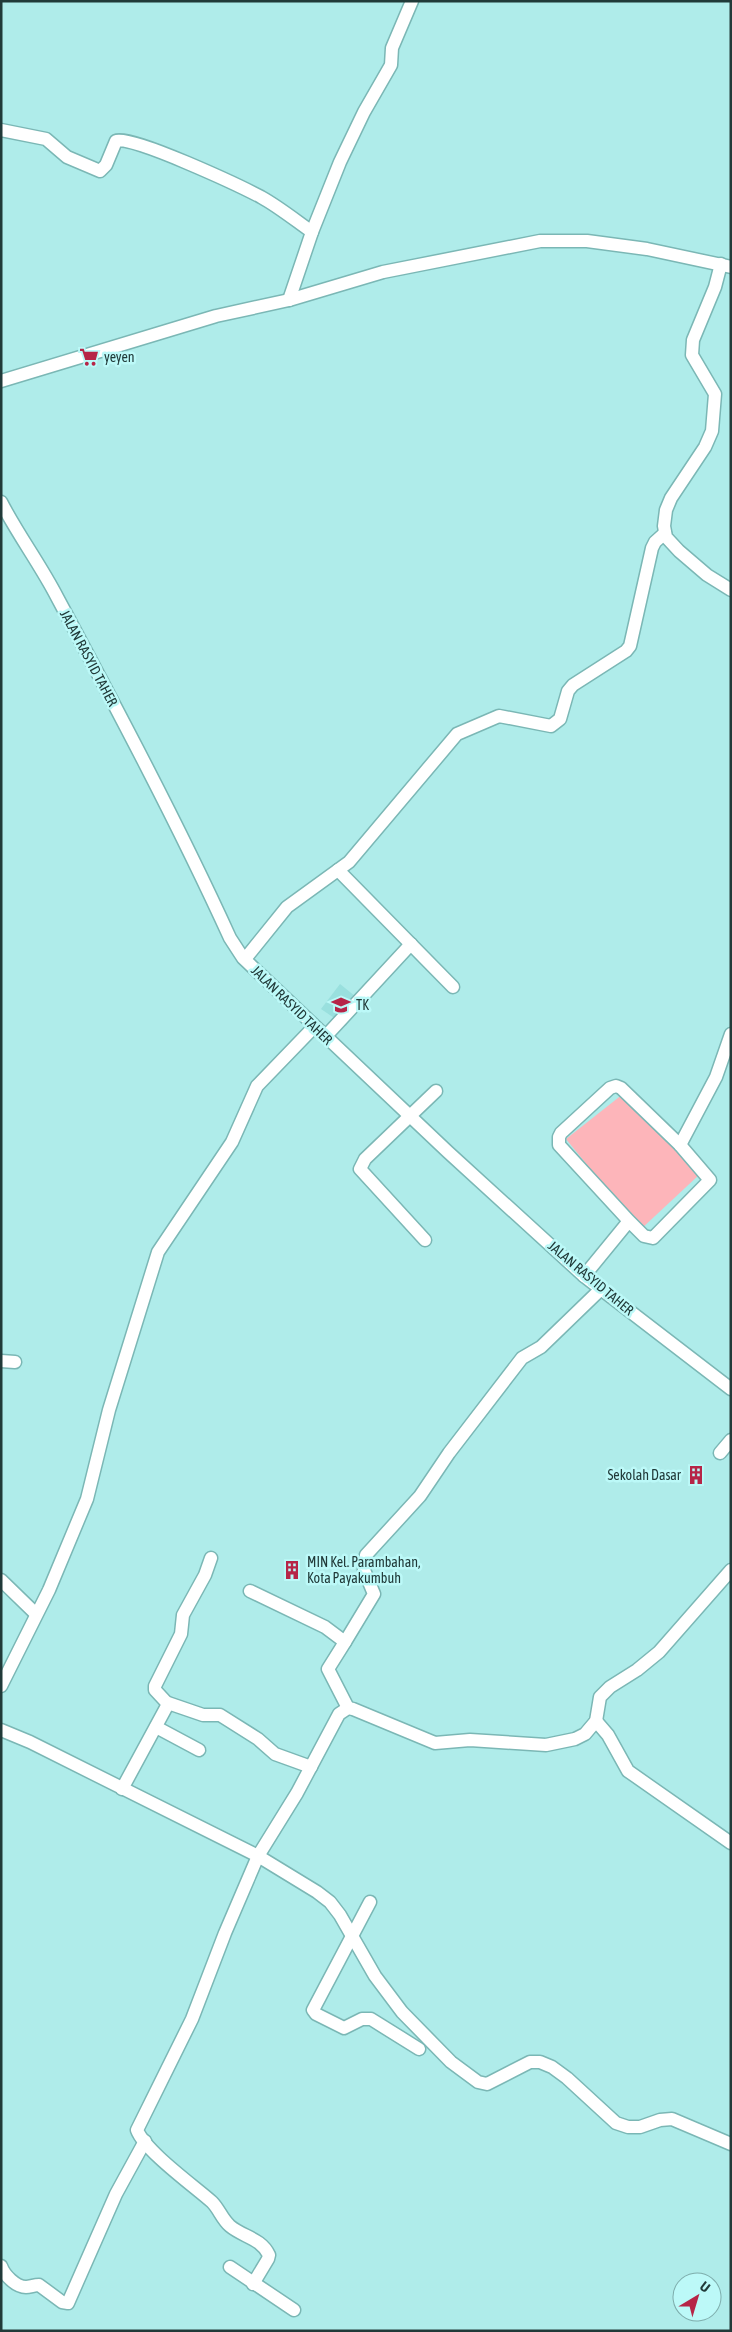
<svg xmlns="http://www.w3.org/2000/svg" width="732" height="2332" viewBox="0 0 732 2332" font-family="'Asap Condensed',sans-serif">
	<rect width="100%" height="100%" fill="#afecea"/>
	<path fill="#99e0de" d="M340,984L361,1001L346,1026L321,1009Z"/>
	<path fill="#fdb5ba" d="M623,1094L700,1174L640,1230L566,1139Z"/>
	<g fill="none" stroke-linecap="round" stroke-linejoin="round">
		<g stroke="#7bb7b5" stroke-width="15">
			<g id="minor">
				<path d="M1,130L46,139L67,157L100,171L106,165L116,141C130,134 242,187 261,197C279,207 295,220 312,232L289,300"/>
				<path d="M312,232L340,162L364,112L391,65L392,48L412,1"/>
				<path d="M721,264L715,287L693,340L692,355L715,394L712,431L705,447L671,498L666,510L664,526L666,537L679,551L707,575L731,590"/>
				<path d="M1,381L216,316L289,300L383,272L540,241H587L647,249L731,267"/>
				<path d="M1,502C18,535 40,564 57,597C117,709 177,822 230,938L243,958L448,1152L584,1276L731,1389"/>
				<path d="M338,870L453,987"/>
				<path d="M245,959L287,907L349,862L457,734L499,716L551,726L560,719L568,691L573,685L626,651L630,646L652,548L655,542L665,533"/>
				<path d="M325,1037L411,944"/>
				<path d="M680,1145L716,1077L731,1034"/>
				<path d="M425,1240L360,1169L365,1159L436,1091"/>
				<path d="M584,1276L629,1221L644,1236L653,1238L710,1180L680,1145L621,1088L616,1086L610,1088L561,1133L559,1137V1145L629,1221"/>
				<path d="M1,1361L15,1362"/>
				<path d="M720,1453L731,1440"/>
				<path d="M1,1580L36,1614"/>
				<path d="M250,1591L325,1627L345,1642L328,1669L348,1708"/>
				<path d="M345,1642L374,1594L364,1570L366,1555L420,1496L449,1453L522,1358L541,1347L601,1289"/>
				<path d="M1,1686L49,1590L87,1499L109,1410L158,1252L232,1142L257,1086L314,1027"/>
				<path d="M168,1703L203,1715H220L258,1739L275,1754L311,1767"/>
				<path d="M596,1721L608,1735L628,1771L731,1843"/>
				<path d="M156,1727L199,1750"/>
				<path d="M1,1730L30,1742L258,1856L317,1892L330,1902L340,1915L375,1976L402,2012L451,2062L478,2082L487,2084L530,2062H540L552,2067L567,2078L616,2123L628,2127H640L660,2120L672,2119L731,2144"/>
				<path d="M122,1789L168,1704L155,1690V1686L181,1634L183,1615L205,1575L211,1558"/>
				<path d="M370,1902L313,2010L316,2014L344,2028L362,2019H371L419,2049"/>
				<path d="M1,2266C4,2275 16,2287 26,2287C30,2287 34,2285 39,2285L62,2302L68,2303L116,2194L145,2141"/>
				<path d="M230,2267L294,2310"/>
				<path d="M253,2284L268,2259L269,2255C261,2238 243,2237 230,2226C222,2219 219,2209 212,2202C194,2186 145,2151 137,2130L192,2019L225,1933L258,1856L297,1793L339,1714L348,1708L353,1709L435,1743L470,1740L546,1745L575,1739L585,1734L596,1721L600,1697L610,1687L637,1670L659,1652L731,1570"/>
			</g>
		</g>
		<use href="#minor" stroke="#fff" stroke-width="12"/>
	</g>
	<defs>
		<g id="supermarket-bare" transform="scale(1.5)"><path d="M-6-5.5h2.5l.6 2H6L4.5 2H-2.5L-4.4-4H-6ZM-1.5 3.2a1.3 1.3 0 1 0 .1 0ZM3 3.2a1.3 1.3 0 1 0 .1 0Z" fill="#b62547" stroke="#bcf9f8" stroke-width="2.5" paint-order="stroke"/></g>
		<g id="school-bare" transform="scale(1.5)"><path d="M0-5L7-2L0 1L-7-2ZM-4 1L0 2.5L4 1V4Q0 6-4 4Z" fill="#b62547" stroke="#bcf9f8" stroke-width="2.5" paint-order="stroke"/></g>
		<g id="building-bare" transform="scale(1.5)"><path d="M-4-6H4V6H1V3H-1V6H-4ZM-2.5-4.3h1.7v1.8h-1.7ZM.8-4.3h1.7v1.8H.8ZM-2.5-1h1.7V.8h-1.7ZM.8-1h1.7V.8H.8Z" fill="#b62547" stroke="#bcf9f8" stroke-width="2.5" paint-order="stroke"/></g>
	</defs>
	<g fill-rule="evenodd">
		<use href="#supermarket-bare" x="89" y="357"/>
		<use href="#school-bare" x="341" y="1005"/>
		<use href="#building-bare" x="696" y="1475"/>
		<use href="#building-bare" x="292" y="1570"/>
	</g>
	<g text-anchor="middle" stroke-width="5" stroke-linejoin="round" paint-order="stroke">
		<g font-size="14" fill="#213a39" stroke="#bcf9f8" text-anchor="start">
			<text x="104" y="362">yeyen</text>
			<text x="356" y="1010">TK</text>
			<text x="681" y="1480" text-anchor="end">Sekolah Dasar</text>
			<text x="307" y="1567">MIN Kel. Parambahan,<tspan x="307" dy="16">Kota Payakumbuh</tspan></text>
		</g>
		<g font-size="14" fill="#213a39" stroke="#bcf9f8">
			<text transform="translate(89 658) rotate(62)" y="5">JALAN RASYID TAHER</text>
			<text transform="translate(292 1005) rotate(44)" y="5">JALAN RASYID TAHER</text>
			<text transform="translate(591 1278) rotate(40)" y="5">JALAN RASYID TAHER</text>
		</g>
	</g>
	<rect width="732" height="2332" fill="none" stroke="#213a39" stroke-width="5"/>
	<g transform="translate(697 2297) rotate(38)"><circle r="24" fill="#bcf9f8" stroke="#7eadac"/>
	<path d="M0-4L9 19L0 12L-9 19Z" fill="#b62547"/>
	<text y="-8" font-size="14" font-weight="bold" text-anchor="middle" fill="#213a39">U</text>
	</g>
</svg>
